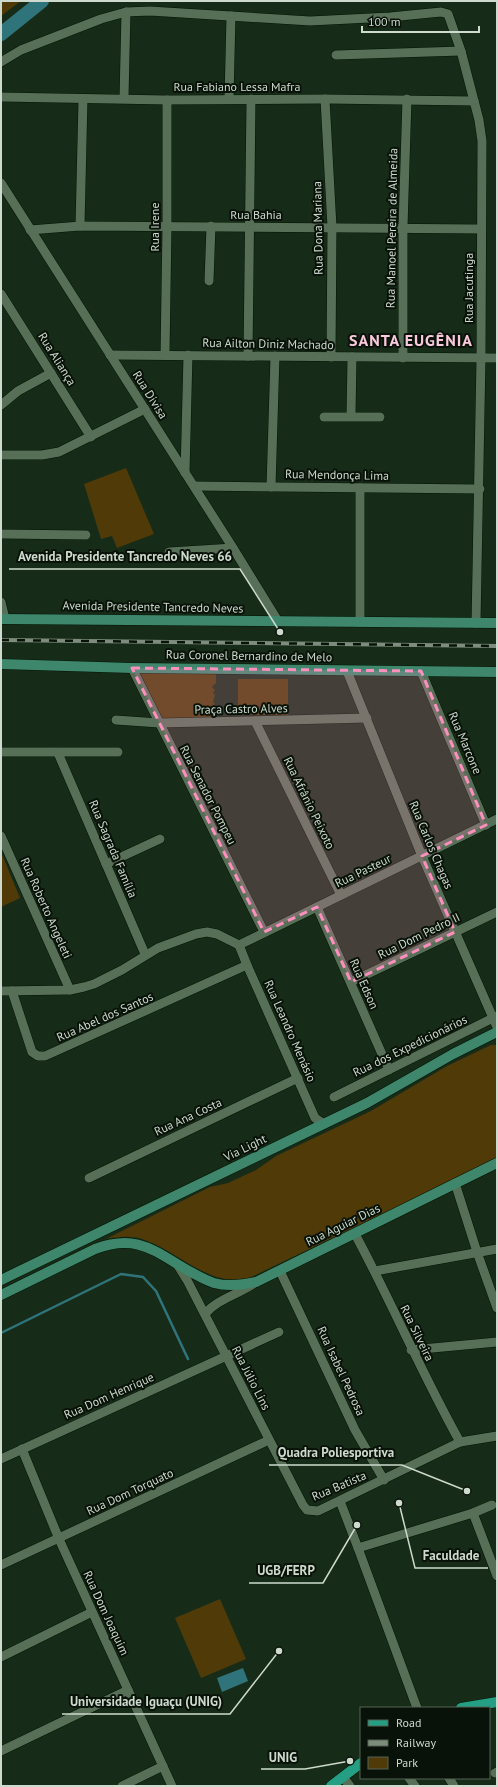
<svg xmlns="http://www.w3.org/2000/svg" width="498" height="1787" viewBox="0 0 498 1787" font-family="'PT Sans',sans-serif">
	<rect width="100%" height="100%" fill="#172c18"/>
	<g fill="#4f3a08">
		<path d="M1,1H21L1,16Z"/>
		<path d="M126,468L154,534L117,548L112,536L101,539L84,484Z"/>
		<path d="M141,672H216V683L212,687L215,690L213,693L215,695L213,702L215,704L210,708H215L216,719H162L140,674Z"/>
		<rect x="238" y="679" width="50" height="36"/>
		<path d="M1,852L20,898L1,907Z"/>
		<path d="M491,1045H497V1159L247,1279C208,1286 180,1253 145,1240C132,1235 119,1237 106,1239L210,1187L228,1183L256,1170L276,1156L371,1111L447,1066Z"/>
		<path d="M220,1599L246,1659L201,1678L175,1618Z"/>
	</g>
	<path fill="#30747b" d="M243,1668L248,1681L222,1692L217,1678Z"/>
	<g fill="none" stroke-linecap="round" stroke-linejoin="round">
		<path stroke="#30747b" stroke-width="2.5" d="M1,1333L121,1274L143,1277L156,1291L188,1359"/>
		<path stroke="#30747b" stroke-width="14" d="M1,34L42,1"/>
		<g stroke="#021403" stroke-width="10">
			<g id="street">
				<path d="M336,55L461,51"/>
				<path d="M1,62L21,50L101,19L126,12L150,11L310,21L390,17L441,12L448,14L461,51L479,120L482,141L481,358L476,623"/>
				<path d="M1,97L167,100L325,99L474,101"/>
				<path d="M124,98L126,12"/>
				<path d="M229,99L231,16"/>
				<path d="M325,99L332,227L331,357"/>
				<path d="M1,183L233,548L278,621"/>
				<path d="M80,226L83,99"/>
				<path d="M30,230L80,226L481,229"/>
				<path d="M209,281L211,226"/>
				<path d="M1,294L91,437"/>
				<path d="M110,355L497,358"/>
				<path d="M165,355L167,226V100"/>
				<path d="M248,356L251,99"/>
				<path d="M403,358V227L407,99"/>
				<path d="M1,405L18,391L51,373"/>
				<path d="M351,416L352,357"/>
				<path d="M324,417H380"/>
				<path d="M1,455H42L59,452L145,409"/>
				<path d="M185,473L188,355"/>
				<path d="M194,486L480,489"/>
				<path d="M271,487L275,356"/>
				<path d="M360,488V622"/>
				<path d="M1,534L86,535"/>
				<path d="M169,552L233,548"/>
				<path d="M1,602L5,619"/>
				<path d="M132,668L264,932"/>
				<path d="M347,671L422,856L497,1027"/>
				<path d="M421,671L486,825"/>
				<path d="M116,720L159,723L367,718"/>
				<path d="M255,721L341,895"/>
				<path d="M1,752H118"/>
				<path d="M58,753L145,954"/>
				<path d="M1,836L70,990"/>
				<path d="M106,864L160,839"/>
				<path d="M317,907L389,1070"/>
				<path d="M239,945L497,819"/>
				<path d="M239,945L247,965L315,1118L324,1124"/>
				<path d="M351,982L497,912"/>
				<path d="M1,991L70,990L84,987L94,984L122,970L158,948L196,934L207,932L217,934L239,945"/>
				<path d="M12,991L32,1052L38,1056H45L247,965"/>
				<path d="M334,1097L497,1016"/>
				<path d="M89,1178L298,1078"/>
				<path d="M455,1183L477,1252L497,1308"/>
				<path d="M355,1234C392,1303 422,1374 460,1442"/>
				<path d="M177,1264L187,1280L303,1505L307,1510L318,1511L460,1442L497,1436"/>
				<path d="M280,1271L355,1430L384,1480"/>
				<path d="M375,1271L497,1249"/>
				<path d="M205,1314C217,1299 240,1294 256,1282"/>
				<path d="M411,1350L497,1342"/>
				<path d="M22,1449L59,1539L172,1786"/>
				<path d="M1,1459L279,1332"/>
				<path d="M340,1501L358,1548L417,1708"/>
				<path d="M473,1513L497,1576"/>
				<path d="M358,1548L473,1513L492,1505"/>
				<path d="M1,1565L269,1440"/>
				<path d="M1,1657L92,1612"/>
				<path d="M1,1751L128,1690"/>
				<path d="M495,1773L497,1772"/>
				<path d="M343,1777L350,1786"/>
				<path d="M409,1778L415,1786"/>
				<path d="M449,1778L454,1786"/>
				<path d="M122,1786L163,1766"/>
			</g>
		</g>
		<g stroke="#021403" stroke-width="11">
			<g id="secondary">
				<path d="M1,619L497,623"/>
				<path d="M1,664L132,668L497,672"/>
				<path d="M1,1280L367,1103L453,1054L497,1032"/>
				<path d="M1,1295L95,1249C137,1233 154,1251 189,1271C197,1275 205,1280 214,1283C228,1287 242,1285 256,1282L497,1163"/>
			</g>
		</g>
		<g stroke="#021403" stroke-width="11">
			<g id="primary">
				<path d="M461,1708L497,1702"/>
				<path d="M331,1786L361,1763"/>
			</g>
		</g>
		<use href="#street" stroke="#576e57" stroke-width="9"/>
		<use href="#secondary" stroke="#3e876d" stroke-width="10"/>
		<use href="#primary" stroke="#259f83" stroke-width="10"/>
		<g stroke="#7c8d7c" stroke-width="4">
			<path id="rail" d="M1,640L497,646"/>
		</g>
		<use href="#rail" stroke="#091209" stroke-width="2.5" stroke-dasharray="8" stroke-linecap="butt"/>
	</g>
	<path fill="#fe8ebe" fill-opacity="0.2" stroke="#fe8ebe" stroke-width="3" stroke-dasharray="8 5" stroke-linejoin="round" d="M132,668L421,671L486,825L422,856L455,932L351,982L317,907L264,932Z"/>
	<g text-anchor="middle" stroke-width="4" stroke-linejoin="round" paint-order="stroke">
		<g font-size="12" fill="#cddacd" stroke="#091209">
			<text x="237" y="91">Rua Fabiano Lessa Mafra</text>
			<text x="256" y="219">Rua Bahia</text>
			<text transform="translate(155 227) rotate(-90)" y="4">Rua Irene</text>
			<text transform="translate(318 228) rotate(-91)" y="4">Rua Dona Mariana</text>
			<text transform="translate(392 228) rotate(-89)" y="4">Rua Manoel Pereira de Almeida</text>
			<text transform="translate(469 288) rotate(-90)" y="4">Rua Jacutinga</text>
			<text transform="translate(268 344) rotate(1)" y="4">Rua Ailton Diniz Machado</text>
			<text transform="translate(57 359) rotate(58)" y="4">Rua Aliança</text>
			<text transform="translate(150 395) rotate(58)" y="4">Rua Divisa</text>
			<text transform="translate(337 475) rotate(1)" y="4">Rua Mendonça Lima</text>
			<text transform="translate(153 607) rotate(1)" y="4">Avenida Presidente Tancredo Neves</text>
			<text transform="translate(249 656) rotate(1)" y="4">Rua Coronel Bernardino de Melo</text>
			<text transform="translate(241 709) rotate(-1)" y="4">Praça Castro Alves</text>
			<text transform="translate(465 743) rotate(67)" y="4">Rua Marcone</text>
			<text transform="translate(208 795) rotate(63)" y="4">Rua Senador Pompeu</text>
			<text transform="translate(309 803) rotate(64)" y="4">Rua Afrânio Peixoto</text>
			<text transform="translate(431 845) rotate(67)" y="4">Rua Carlos Chagas</text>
			<text transform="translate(113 849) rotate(67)" y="4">Rua Sagrada Família</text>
			<text transform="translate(363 871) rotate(-26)" y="4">Rua Pasteur</text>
			<text transform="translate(46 908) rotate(66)" y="4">Rua Roberto Angeleti</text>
			<text transform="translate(419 936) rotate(-26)" y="4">Rua Dom Pedro II</text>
			<text transform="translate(364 984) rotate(66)" y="4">Rua Edson</text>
			<text transform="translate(105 1017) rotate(-24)" y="4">Rua Abel dos Santos</text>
			<text transform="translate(290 1031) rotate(66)" y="4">Rua Leandro Menásio</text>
			<text transform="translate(410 1046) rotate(-26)" y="4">Rua dos Expedicionários</text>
			<text transform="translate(188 1117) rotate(-25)" y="4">Rua Ana Costa</text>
			<text transform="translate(245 1148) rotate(-26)" y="4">Via Light</text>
			<text transform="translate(343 1225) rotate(-26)" y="4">Rua Aguiar Dias</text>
			<text transform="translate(417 1333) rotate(64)" y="4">Rua Silveira</text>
			<text transform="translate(341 1371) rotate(65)" y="4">Rua Isabel Pedrosa</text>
			<text transform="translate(251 1378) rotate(63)" y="4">Rua Júlio Lins</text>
			<text transform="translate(109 1396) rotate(-24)" y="4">Rua Dom Henrique</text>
			<text transform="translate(339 1486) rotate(-23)" y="4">Rua Batista</text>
			<text transform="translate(130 1492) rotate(-25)" y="4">Rua Dom Torquato</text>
			<text transform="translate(106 1613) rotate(65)" y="4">Rua Dom Joaquim</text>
		</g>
		<g font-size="16" font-weight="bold" letter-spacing="1" fill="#fac9dc" stroke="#091209">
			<text x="411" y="346">SANTA EUGÊNIA</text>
		</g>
	</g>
	<path fill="none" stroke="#cddacd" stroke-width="1.5" d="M280 632L240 569H9M467 1491L402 1465H269M399 1503L415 1568H488M357 1525L323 1583H249M279 1651L230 1714H62M350 1761L305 1769H261"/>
	<g fill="#cddacd" stroke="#091209" stroke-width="1.5">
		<circle cx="280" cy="632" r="4"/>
		<circle cx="467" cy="1491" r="4"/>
		<circle cx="399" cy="1503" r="4"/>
		<circle cx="357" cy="1525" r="4"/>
		<circle cx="279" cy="1651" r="4"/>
		<circle cx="350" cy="1761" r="4"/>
	</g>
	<g font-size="13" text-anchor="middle" font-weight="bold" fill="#cddacd" stroke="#091209" stroke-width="4" stroke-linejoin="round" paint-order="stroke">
		<text x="125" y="561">Avenida Presidente Tancredo Neves 66</text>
		<text x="336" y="1457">Quadra Poliesportiva</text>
		<text x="451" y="1560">Faculdade</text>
		<text x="286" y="1575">UGB/FERP</text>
		<text x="146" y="1706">Universidade Iguaçu (UNIG)</text>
		<text x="283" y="1762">UNIG</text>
	</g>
	<rect width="498" height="1787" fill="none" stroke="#cddacd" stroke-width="4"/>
	<rect x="360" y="1707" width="130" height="72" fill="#091209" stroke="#576257"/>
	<rect x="368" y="1720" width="20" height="6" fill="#259f83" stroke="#576257"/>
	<text x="396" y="1727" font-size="12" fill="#cddacd">Road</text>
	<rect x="368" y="1740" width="20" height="6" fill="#7c8d7c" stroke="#576257"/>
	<text x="396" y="1747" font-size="12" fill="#cddacd">Railway</text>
	<rect x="368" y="1757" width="20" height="12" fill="#4f3a08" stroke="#576257"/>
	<text x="396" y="1767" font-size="12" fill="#cddacd">Park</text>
	<path d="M362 26v6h117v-6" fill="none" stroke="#cddacd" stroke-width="2"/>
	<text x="368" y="26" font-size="12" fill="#cddacd" stroke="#091209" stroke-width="3" paint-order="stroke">100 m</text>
</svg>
